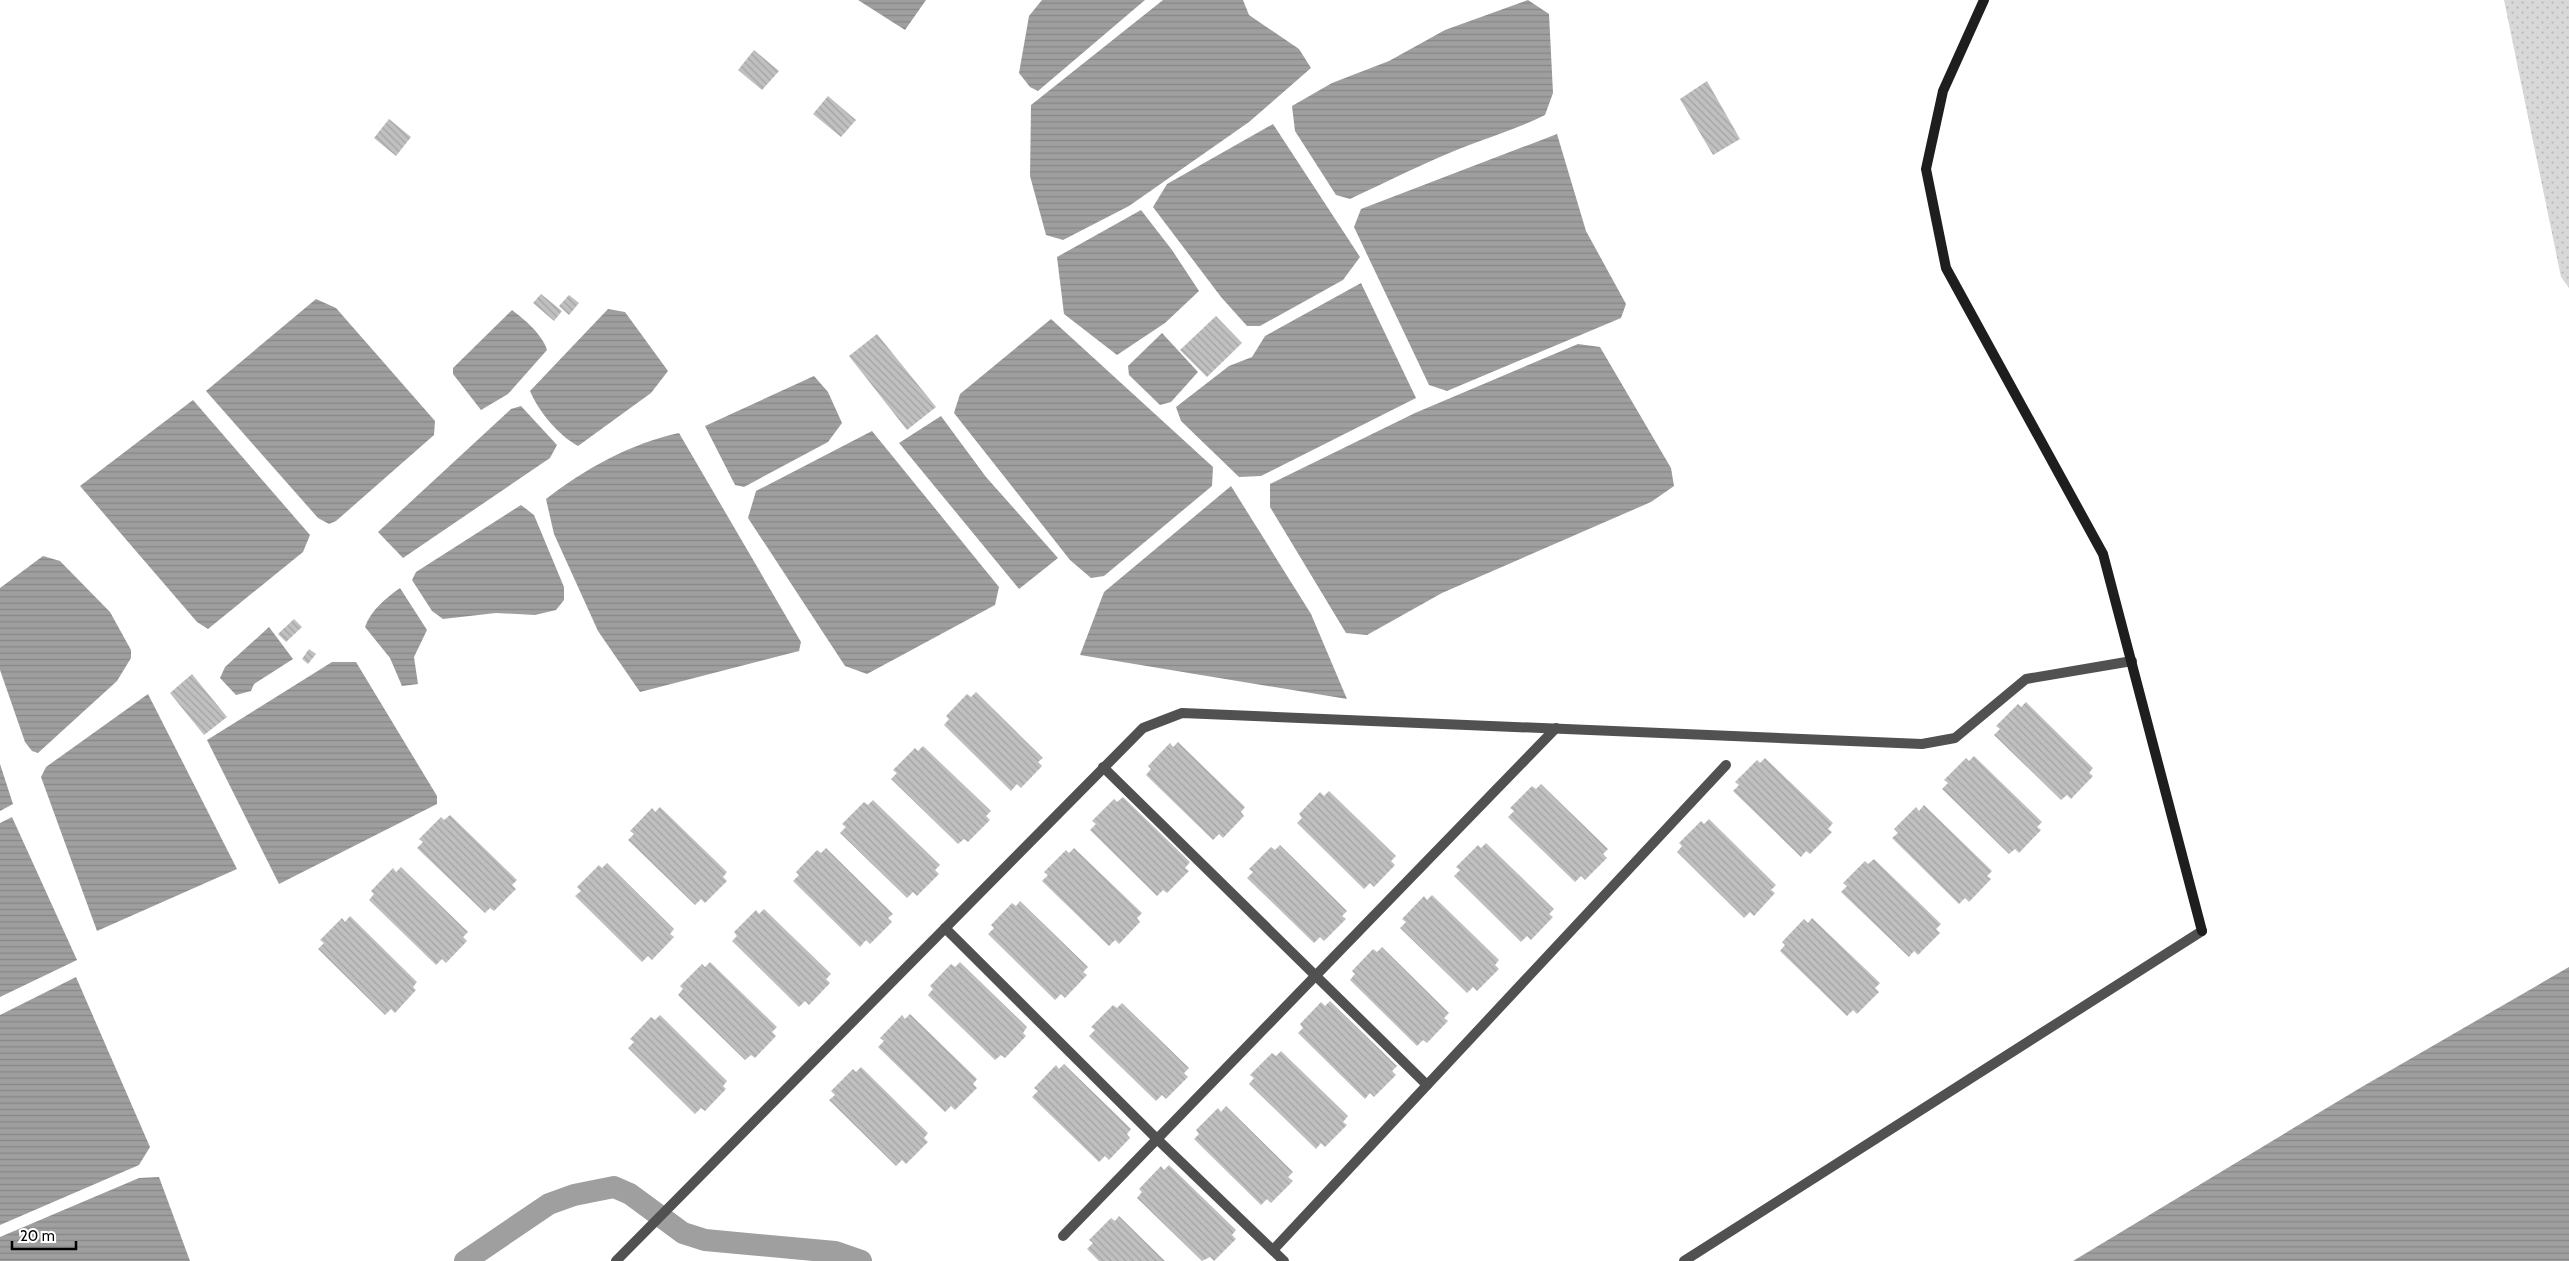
<svg xmlns="http://www.w3.org/2000/svg" width="2569" height="1261" viewBox="0 0 2569 1261" font-family="Cabin,sans-serif">
	<defs>
		<pattern id="park-dots" width="8" height="8" patternUnits="userSpaceOnUse" patternTransform="scale(1.25)"><rect width="8" height="8" fill="#d8d8d8"/><path d="M2 2h.1M6 6h.1" fill="none" stroke="#b8b8b8" stroke-width="1.8" stroke-linecap="round"/></pattern>
		<pattern id="water-rules" width="6" height="5" patternUnits="userSpaceOnUse" patternTransform="scale(1.25)"><rect width="6" height="5" fill="#9f9f9f"/><path d="M0 2.5h6" fill="none" stroke="#878787"/></pattern>
		<pattern id="building-back-hatch" width="6" height="6" patternUnits="userSpaceOnUse" patternTransform="scale(1.25)"><rect width="6" height="6" fill="#c0c0c0"/><path d="M-1 5l2 2M0 0l6 6M5-1l2 2" fill="none" stroke="#a3a3a3"/></pattern>
	</defs>
	<rect width="100%" height="100%" fill="#fff"/>
	<path fill="url(#park-dots)" d="M2504,0H2569V288L2561,277Z"/>
	<g fill="url(#water-rules)">
		<path d="M858,0H926L905,30Z"/>
		<path d="M1042,0H1145L1038,91L1030,87L1019,73L1029,16Z"/>
		<path d="M1163,0H1243L1249,15L1299,49L1311,68L1249,122L1129,206L1063,240L1046,235L1030,176L1031,105Z"/>
		<path d="M1528,0L1549,14L1553,93L1545,115C1517,129 1488,137 1459,149C1422,164 1386,182 1350,199L1336,195L1295,131L1292,106L1332,83L1389,61L1445,30Z"/>
		<path d="M1273,124L1360,257L1343,280L1260,326H1247L1221,297L1153,207L1167,184Z"/>
		<path d="M1557,134L1586,231L1626,304L1621,318L1447,391L1429,385L1354,227L1361,209Z"/>
		<path d="M1141,210L1172,250L1199,291L1165,323L1117,355L1064,314L1057,257Z"/>
		<path d="M1361,283L1416,398L1261,476L1239,477L1181,421L1176,407L1229,366L1252,357L1265,336Z"/>
		<path d="M316,299L336,308L435,421L434,435L336,521L329,524L318,518L206,391Z"/>
		<path d="M608,309L625,312L668,371L651,393L578,446C558,435 539,412 530,391Z"/>
		<path d="M512,310C525,320 542,334 547,350L508,394L481,410L453,374V368Z"/>
		<path d="M1051,319L1213,467L1212,486L1104,576L1091,578L1070,560L954,413L960,394Z"/>
		<path d="M1162,333L1198,372L1171,402L1160,405L1129,375L1128,366Z"/>
		<path d="M1578,344L1600,347L1671,468L1674,486L1651,502L1442,593L1367,635L1346,633L1270,507V484L1415,413Z"/>
		<path d="M814,376L828,392L842,423L828,442L744,487L735,485L705,426Z"/>
		<path d="M193,400L310,535L303,552L208,629L197,622L80,486Z"/>
		<path d="M521,406L557,445L550,458L403,558L378,532L511,409Z"/>
		<path d="M941,416L986,477L1058,558L1019,589L899,443Z"/>
		<path d="M872,431L999,587L995,605L867,674L845,666L748,518L756,491Z"/>
		<path d="M679,433L801,642L799,651L640,692L598,631L554,534L546,499C584,469 632,443 679,433Z"/>
		<path d="M1231,486L1311,614L1347,699L1080,655L1104,592Z"/>
		<path d="M521,505L534,515L564,587V600L556,610L535,615L496,613L443,619L432,611L412,580L416,572Z"/>
		<path d="M43,556L60,561L110,612L131,650V658L117,681L38,753L32,751L25,742L0,670V588Z"/>
		<path d="M400,588L427,630L414,657L418,684L402,686L390,658L365,627C371,610 386,598 400,588Z"/>
		<path d="M269,627L293,659L254,684L251,691L236,695L220,678L225,667Z"/>
		<path d="M332,662H356L437,796V804L279,884L207,740Z"/>
		<path d="M148,694L237,869L97,931L41,777L46,767Z"/>
		<path d="M0,764L13,804L0,811Z"/>
		<path d="M12,817L77,960L0,997V823Z"/>
		<path d="M2569,967V1261H2073L2360,1088Z"/>
		<path d="M76,977L150,1147L139,1165L0,1225V1015Z"/>
		<path d="M159,1177L190,1261H0V1237L139,1178Z"/>
	</g>
	<g fill="none" stroke-linecap="round" stroke-linejoin="round">
		<path stroke="#9f9f9f" stroke-width="22" d="M465,1261L549,1204L574,1195L614,1187L630,1194L683,1233L705,1240L835,1252L861,1261"/>
	</g>
	<g fill="url(#building-back-hatch)">
		<path d="M754,50L779,71L762,90L738,70Z"/>
		<path d="M1707,81L1740,139L1713,155L1680,99Z"/>
		<path d="M828,96L856,120L841,137L813,114Z"/>
		<path d="M389,119L411,137L396,156L374,138Z"/>
		<path d="M541,294L562,311L554,321L533,303Z"/>
		<path d="M569,295L579,303L569,315L559,306Z"/>
		<path d="M1216,316L1242,343L1207,377L1180,350Z"/>
		<path d="M877,334L936,407L907,430L849,356Z"/>
		<path d="M294,619L302,627L286,642L278,634Z"/>
		<path d="M309,649L316,654L308,664L302,659Z"/>
		<path d="M192,674L227,717L204,735L170,693Z"/>
		<path d="M976,692L1043,758L1038,762L1042,766L1021,788L1017,784L1011,791L944,725L949,719L946,716L967,694L971,697Z"/>
		<path d="M2026,702L2093,768L2089,773L2093,776L2071,799L2067,795L2061,800L1994,735L2000,729L1996,726L2018,704L2021,707Z"/>
		<path d="M1178,742L1245,807L1241,812L1244,816L1223,838L1219,834L1213,840L1146,775L1151,769L1148,766L1170,743L1173,747Z"/>
		<path d="M923,746L991,811L986,816L990,820L968,842L964,839L958,844L891,779L897,773L893,770L915,748L918,751Z"/>
		<path d="M1974,756L2042,822L2037,827L2041,830L2019,853L2015,849L2009,854L1942,789L1948,783L1944,780L1966,758L1969,761Z"/>
		<path d="M1765,758L1833,823L1828,829L1832,832L1810,854L1806,851L1801,857L1733,791L1739,785L1735,782L1757,760L1760,763Z"/>
		<path d="M1541,784L1608,849L1603,854L1607,858L1585,880L1581,876L1575,882L1508,817L1514,811L1510,808L1532,786L1536,789Z"/>
		<path d="M1329,791L1396,856L1391,861L1395,865L1374,887L1370,883L1364,889L1297,823L1302,818L1299,814L1320,792L1324,796Z"/>
		<path d="M1123,797L1190,862L1185,868L1189,871L1167,893L1163,890L1157,896L1090,830L1096,824L1092,821L1114,799L1117,802Z"/>
		<path d="M873,800L940,865L935,870L939,874L917,896L913,892L907,898L840,833L846,827L842,824L864,802L868,805Z"/>
		<path d="M1924,805L1992,871L1987,876L1991,879L1969,902L1965,898L1959,904L1892,838L1898,833L1894,829L1916,807L1919,811Z"/>
		<path d="M660,807L727,872L723,877L727,881L705,903L701,899L695,905L628,840L634,834L630,831L652,808L655,812Z"/>
		<path d="M450,815L517,880L512,885L516,889L494,911L490,908L485,913L417,848L423,842L419,839L441,817L444,820Z"/>
		<path d="M1709,819L1776,885L1771,890L1775,893L1754,916L1750,912L1744,918L1677,852L1682,846L1679,843L1701,821L1704,824Z"/>
		<path d="M1486,843L1554,909L1549,914L1553,917L1531,940L1527,936L1521,942L1454,876L1460,870L1456,867L1478,845L1481,848Z"/>
		<path d="M1280,845L1347,911L1342,916L1346,919L1324,941L1320,937L1314,943L1247,878L1253,872L1249,869L1271,847L1275,850Z"/>
		<path d="M826,848L893,914L888,918L892,922L870,944L866,940L860,947L793,881L799,875L796,872L817,850L821,853Z"/>
		<path d="M1074,848L1142,913L1137,918L1140,922L1119,944L1115,940L1109,946L1042,881L1048,875L1044,872L1066,850L1069,853Z"/>
		<path d="M1874,859L1941,924L1936,929L1940,933L1918,955L1914,951L1909,957L1841,892L1847,886L1843,883L1865,861L1868,864Z"/>
		<path d="M607,863L674,929L670,934L674,937L652,960L648,956L642,962L575,896L581,891L577,887L599,865L602,868Z"/>
		<path d="M401,867L468,932L463,937L467,941L446,963L442,959L436,965L369,900L374,894L371,891L393,868L396,872Z"/>
		<path d="M1432,895L1499,960L1495,965L1499,969L1477,991L1473,987L1467,993L1400,928L1406,922L1402,919L1424,896L1427,900Z"/>
		<path d="M1020,901L1088,967L1083,972L1087,975L1065,998L1061,994L1055,1000L988,934L994,928L991,925L1012,903L1016,906Z"/>
		<path d="M764,909L831,974L826,979L830,983L809,1005L805,1001L799,1007L732,941L737,936L734,932L756,910L759,914Z"/>
		<path d="M350,916L417,982L413,987L416,990L395,1013L391,1009L385,1015L318,949L324,943L320,940L342,918L345,922Z"/>
		<path d="M1812,918L1880,983L1875,988L1879,992L1857,1014L1853,1010L1847,1016L1780,951L1785,945L1782,942L1804,919L1808,923Z"/>
		<path d="M1382,947L1449,1013L1444,1018L1448,1021L1427,1043L1423,1040L1417,1046L1350,980L1355,974L1352,971L1373,949L1377,952Z"/>
		<path d="M710,962L777,1027L772,1032L776,1036L755,1058L751,1055L745,1060L678,995L683,989L680,986L702,964L705,967Z"/>
		<path d="M960,962L1027,1027L1023,1033L1026,1036L1005,1058L1001,1055L995,1060L928,995L933,989L930,986L951,964L955,967Z"/>
		<path d="M1330,1001L1397,1066L1392,1071L1396,1075L1374,1097L1370,1093L1365,1099L1298,1033L1303,1028L1300,1024L1321,1002L1325,1006Z"/>
		<path d="M1122,1003L1189,1068L1184,1073L1188,1077L1166,1099L1162,1095L1156,1101L1089,1036L1095,1030L1091,1027L1113,1005L1117,1008Z"/>
		<path d="M910,1014L977,1079L973,1084L977,1088L955,1110L951,1106L945,1112L878,1047L884,1041L880,1038L902,1015L905,1019Z"/>
		<path d="M660,1015L727,1081L723,1086L726,1089L705,1111L701,1108L695,1114L628,1048L634,1042L630,1039L651,1017L655,1020Z"/>
		<path d="M1281,1051L1348,1116L1343,1122L1347,1125L1325,1147L1321,1143L1316,1149L1249,1084L1254,1078L1250,1075L1272,1053L1276,1056Z"/>
		<path d="M1064,1064L1131,1129L1127,1134L1130,1138L1109,1160L1105,1156L1099,1162L1032,1097L1038,1091L1034,1088L1056,1065L1059,1069Z"/>
		<path d="M861,1067L928,1133L924,1138L928,1142L906,1164L902,1160L896,1166L829,1100L835,1095L831,1091L853,1069L856,1072Z"/>
		<path d="M1226,1106L1293,1172L1288,1177L1293,1181L1271,1203L1267,1199L1261,1205L1194,1139L1199,1134L1196,1130L1218,1108L1221,1112Z"/>
		<path d="M1169,1165L1236,1230L1232,1235L1236,1239L1214,1261L1210,1257L1202,1261L1137,1198L1142,1192L1139,1189L1161,1166L1164,1170Z"/>
		<path d="M1119,1216L1165,1261H1099L1087,1249L1093,1243L1089,1240L1111,1218L1115,1221Z"/>
	</g>
	<g fill="none" stroke-linecap="round" stroke-linejoin="round">
		<g stroke="#515151" stroke-width="10">
			<path d="M1103,767L1427,1085"/>
			<path d="M945,928L1157,1139L1284,1261"/>
			<path d="M1063,1236L1556,728"/>
			<path d="M1273,1250L1726,765"/>
			<path d="M616,1261L1143,728L1182,713L1922,744L1955,738L2026,679L2132,661"/>
			<path d="M1684,1261L2202,931"/>
		</g>
		<path stroke="#1e1e1e" stroke-width="10" d="M1984,0L1943,91L1926,169L1946,268L2103,554L2202,931"/>
	</g>
	<path d="M12 1241v8h64v-8" fill="none" stroke="#000000" stroke-width="2.5"/>
	<text x="20" y="1241" font-size="15" fill="#000000" stroke="#ffffff" stroke-width="4" paint-order="stroke">20 m</text>
</svg>
